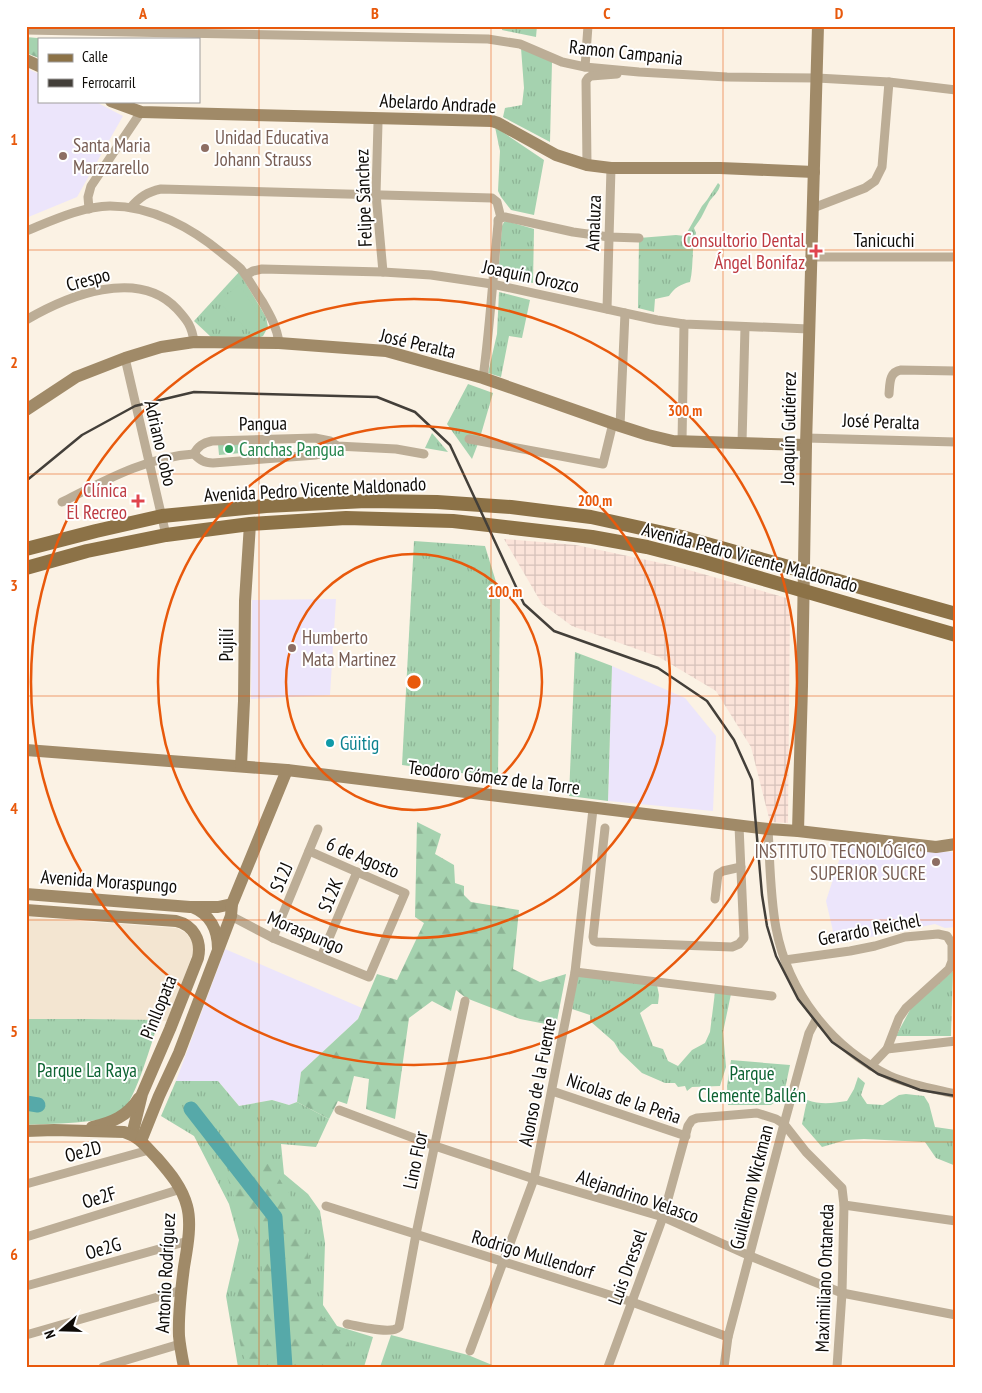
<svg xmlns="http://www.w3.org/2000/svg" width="982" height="1393" viewBox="0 0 982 1393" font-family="'PT Sans Narrow',sans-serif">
	<defs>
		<pattern id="industrial-grid" width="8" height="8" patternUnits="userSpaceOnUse" patternTransform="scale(1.25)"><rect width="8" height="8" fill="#fbe3d9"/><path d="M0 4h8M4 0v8" fill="none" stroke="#d6c1b9"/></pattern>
		<pattern id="grass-tufts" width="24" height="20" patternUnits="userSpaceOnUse" patternTransform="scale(1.25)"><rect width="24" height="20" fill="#a5d2af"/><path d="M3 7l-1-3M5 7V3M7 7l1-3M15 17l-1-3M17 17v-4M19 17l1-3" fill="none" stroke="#8db395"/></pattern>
		<pattern id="forest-firs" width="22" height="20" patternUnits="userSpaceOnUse" patternTransform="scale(1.25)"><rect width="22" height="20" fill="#a5d2af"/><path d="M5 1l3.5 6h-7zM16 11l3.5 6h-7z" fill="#8db395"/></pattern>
	</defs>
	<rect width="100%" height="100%" fill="#fbf2e4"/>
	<path fill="#f3e5d1" d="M26,917L177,928L186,933L192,941L194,950L168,1021L87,1019H26Z"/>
	<path fill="url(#industrial-grid)" d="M504,539L576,545L675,566L790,599L788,823L770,822L751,747L716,691L659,657L572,626L542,604Z"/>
	<g fill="#ece5fb">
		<path d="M26,68L39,74V101H94L123,116L77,197L26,218Z"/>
		<path d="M336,599L330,695L251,699L252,600Z"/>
		<path d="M612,666L685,698L716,736L713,811L608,801Z"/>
		<path d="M844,845L894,851L954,852L956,856V927L945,928L935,924L836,944L826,901Z"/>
		<path d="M225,949L362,1008L358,1019L301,1072L297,1102L289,1105L272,1100L239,1106L218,1081H176Z"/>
	</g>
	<g fill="url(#grass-tufts)">
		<path d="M502,26H537L536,37L502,30Z"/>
		<path d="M521,48L552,62L550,142L503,117L505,108L522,105L524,88Z"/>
		<path d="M495,127L544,160L534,215L511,210L501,197L498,191L500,151Z"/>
		<path d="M718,183L720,185C719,192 713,196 709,202C707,206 705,210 703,214C701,219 697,223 694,228L696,233C691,249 694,266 690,282C681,284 674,288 669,296L655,299L654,312L638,308L639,238L676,235L685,236L702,206L707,200Z"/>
		<path d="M506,221L534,229L533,283L498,276L502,226L504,222Z"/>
		<path d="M239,272L266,317L268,327L263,336L255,339L211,337L194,321Z"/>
		<path d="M499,292L530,300L522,338L509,336L501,377L488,373L497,334Z"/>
		<path d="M468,384L493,393L479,441L472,459L447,424Z"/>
		<path d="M432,433L448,452L425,448Z"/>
		<path d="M414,541L485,546L500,595L498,778L402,765Z"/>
		<path d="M575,652L612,666L608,801L569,796Z"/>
		<path d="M953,971L951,1036H896L911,1008Z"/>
		<path d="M578,972L657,985L659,995L658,1004H652L640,1013L653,1046L663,1049L668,1061L678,1066L692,1050L705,1043L710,1032L715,992L731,994L723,1032L726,1067L720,1086L692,1087L687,1091L685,1086L678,1087L675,1083H665L642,1073L620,1052L614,1042L590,1021V1015L572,1009Z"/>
		<path d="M26,1019H87L159,1020C152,1041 136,1099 121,1113C109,1123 45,1124 26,1125Z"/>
		<path d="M731,1060L790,1065L785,1089L779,1099L771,1105H728L727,1086Z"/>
		<path d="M858,1077L865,1083L861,1095L867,1104L883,1105L899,1095L906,1094L924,1096L929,1104L935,1127L956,1130V1166L936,1158L925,1142L864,1139L846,1140L822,1147L802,1124L807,1100C821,1105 833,1103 847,1101L854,1089Z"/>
		<path d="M176,1081H218L239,1106L272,1100L289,1105L297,1102L329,1119L316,1147L281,1144L284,1174L308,1194L320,1211L325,1243L323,1305L337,1326L373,1337L364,1367H238L226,1296L239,1240L229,1204L194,1136L161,1116Z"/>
		<path d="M391,1335L468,1355L497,1367H380Z"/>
	</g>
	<g fill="url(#forest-firs)">
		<path d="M26,37L49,39H39V58L26,53Z"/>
		<path d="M417,822L441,834L435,854L454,865L455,883L464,886V895L471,902L519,910L513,969L540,982L566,974L556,1026L520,1019L466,998L456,990L451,1011L432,1001L409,1018L395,1119L366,1109L369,1079L354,1076L347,1104L338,1101L329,1119L297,1102L301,1072L358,1019L377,974L397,980L424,923L415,917Z"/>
		<path d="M248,1163L269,1164L295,1202L306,1233L314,1311L345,1336L351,1356L346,1367H247L241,1347L233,1314L243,1273L255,1279H264L252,1214L237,1206L227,1176Z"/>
	</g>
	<g fill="#a5d2af">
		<path d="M239,285L265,323L250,332L218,302Z"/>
		<path d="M240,443L241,453L219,455L218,444Z"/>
	</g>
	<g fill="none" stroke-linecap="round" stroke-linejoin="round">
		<g stroke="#56a9a9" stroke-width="15">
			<path d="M26,1103L38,1105"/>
			<path d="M191,1109L275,1217L285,1367"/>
		</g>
		<g stroke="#bcad96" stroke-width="9">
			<path d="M26,30L488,39L520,44L562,62L585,67L639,72L727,77L817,78L889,82L956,90"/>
			<path d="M585,67L588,26"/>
			<path d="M378,123L376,194L383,272"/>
			<path d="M587,165L586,81L588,78L591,76L617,74"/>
			<path d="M131,207C140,197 147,192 161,189L492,198L497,202L501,218L498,220V224C493,276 490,327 483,378"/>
			<path d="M813,208L865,188L875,181L882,167L889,82"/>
			<path d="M89,209L88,197L91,186L141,112"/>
			<path d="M501,218L505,217L573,232L609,237L639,238"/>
			<path d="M26,231C51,221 83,206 110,206C152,206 192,228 223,254C229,259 236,264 241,269C249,279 255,291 262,301C270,315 277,327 279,343"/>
			<path d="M811,257H956"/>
			<path d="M246,275L253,271L262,269L383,272L431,275L492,284L657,320L684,324L809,329"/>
			<path d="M607,309L611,168"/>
			<path d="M26,320C67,296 138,267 177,309C187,320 192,326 194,342"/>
			<path d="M125,358L166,535"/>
			<path d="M889,394C890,383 889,372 901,370L956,371"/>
			<path d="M620,426L625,313"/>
			<path d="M806,438L956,442"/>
			<path d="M469,439L603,464L613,423"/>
			<path d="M682,442L684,324"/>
			<path d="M742,443L745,327"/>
			<path d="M194,454C198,446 203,443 212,441L315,438L330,441L337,446L396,449L424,454"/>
			<path d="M62,502C104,481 146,457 194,454C200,460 204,463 213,463L316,455L330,451L337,446"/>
			<path d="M605,828L593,937L594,941L597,942L732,947L739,944L744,938L739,826"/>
			<path d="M768,829C770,862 770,896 776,928C788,992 831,1048 890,1076C910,1085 934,1089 956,1094"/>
			<path d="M715,899L718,874L723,871L741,867"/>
			<path d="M231,916L273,938L369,977L405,893L309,851"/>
			<path d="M273,938L318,829"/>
			<path d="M321,957L357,872"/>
			<path d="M785,960L850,951L875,946L905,937L938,934L947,936L952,944V961L949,969L906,1008L899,1018L887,1049L871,1066"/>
			<path d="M575,972L772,996"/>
			<path d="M887,1049L956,1041"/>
			<path d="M552,1091L686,1136"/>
			<path d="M339,1110L435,1146L534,1179L663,1217L750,1256L842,1293L956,1315"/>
			<path d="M26,1184L149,1150"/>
			<path d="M844,1205L956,1221"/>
			<path d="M326,1206L632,1302L728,1337"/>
			<path d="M26,1237L181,1189"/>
			<path d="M26,1286L188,1241"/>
			<path d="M347,1324C359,1326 391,1335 399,1327L416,1234L465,1001"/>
			<path d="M26,1335L182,1290"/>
			<path d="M470,1351L534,1179L575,972L593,809"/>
			<path d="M103,1367L180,1344"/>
			<path d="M608,1367L663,1217L688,1126L692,1120L697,1118L757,1113L776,1119L784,1124L806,1152L842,1188L844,1205L842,1293L837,1367"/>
			<path d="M724,1367L728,1337L784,1124L809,1033L817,1018"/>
		</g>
		<g stroke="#a08a68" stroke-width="12">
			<path d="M26,60L39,66"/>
			<path d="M111,101L141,112L492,121L498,123L556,155L587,165L611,168H720L814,172"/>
			<path d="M26,410L76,377L125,358L161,347L194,342L279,343L386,351L483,378L620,426L648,435L673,441L806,445"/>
			<path d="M26,750L287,770L768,829L798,831L936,847L956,844"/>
			<path d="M241,766L244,701L245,601L250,524"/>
			<path d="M798,831L802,686L806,445L818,26"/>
			<path d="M26,894L190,907H218L232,904"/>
			<path d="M192,907C210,914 218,930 218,949"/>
			<path d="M26,910L176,921C193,925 202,940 198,958L170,1029L142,1094L132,1135"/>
			<path d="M92,1127C111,1123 128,1116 139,1098"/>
			<path d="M26,1131L54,1130L124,1132C140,1137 146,1147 157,1158C170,1173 182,1187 187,1206C192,1224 187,1249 184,1267C181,1290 178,1314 179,1336C180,1347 182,1357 184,1367"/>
			<path d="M141,1141L159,1096L179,1053L231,916L232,904L287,770"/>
		</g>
		<g stroke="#8c7247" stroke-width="14">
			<path d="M26,549L96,531L162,516L266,506L366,501L437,502L511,507L591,517L682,537L956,614"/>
			<path d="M26,568L87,551L166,535L250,524L346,518L453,521L592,537L647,547L701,561L956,635"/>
		</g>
		<path stroke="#433f39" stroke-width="2.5" d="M26,481L82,435L135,406L194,392L377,397L415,412L450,445L524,604L554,631L658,668L707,701L734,740L752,780L762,895L767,926L776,956L798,999L832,1042L878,1074L920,1090L956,1096"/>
	</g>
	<path fill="none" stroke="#e8590c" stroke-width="1" stroke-opacity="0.55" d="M259,26V1367M491,26V1367M723,26V1367M26,250H956M26,474H956M26,696H956M26,920H956M26,1142H956"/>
	<g fill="none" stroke="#e8590c" stroke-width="2.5">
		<circle cx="414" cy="682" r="128"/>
		<circle cx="414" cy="682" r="256"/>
		<circle cx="414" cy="682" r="383"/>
	</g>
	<g fill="#8d6e63" stroke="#fff" stroke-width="2">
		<circle cx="205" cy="148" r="5"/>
		<circle cx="63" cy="156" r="5"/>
		<circle cx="292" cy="648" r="5"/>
		<circle cx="936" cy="862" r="5"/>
	</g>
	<g fill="#e0444e" stroke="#fff" stroke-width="2">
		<path d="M813.5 243.5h5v5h5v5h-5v5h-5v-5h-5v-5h5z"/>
		<path d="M135.5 493.5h5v5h5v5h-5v5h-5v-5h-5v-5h5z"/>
	</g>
	<circle fill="#2e9e5b" stroke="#fff" stroke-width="2" cx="229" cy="449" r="5"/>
	<circle fill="#0f9aa8" stroke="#fff" stroke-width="2" cx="330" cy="743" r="5"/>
	<g text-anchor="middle" stroke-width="4" stroke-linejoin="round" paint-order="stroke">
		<g font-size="19" fill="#0e0b07" stroke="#fff">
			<text transform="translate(626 52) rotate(6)" y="7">Ramon Campania</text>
			<text transform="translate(438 103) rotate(3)" y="7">Abelardo Andrade</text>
			<text transform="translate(363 198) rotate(-92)" y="7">Felipe Sánchez</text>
			<text transform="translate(593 223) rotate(-88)" y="7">Amaluza</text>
			<text x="884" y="247">Tanicuchi</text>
			<text transform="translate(531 276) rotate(12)" y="7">Joaquín Orozco</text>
			<text transform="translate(88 279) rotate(-15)" y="7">Crespo</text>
			<text transform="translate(418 343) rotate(13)" y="7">José Peralta</text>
			<text transform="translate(881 421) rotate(2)" y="7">José Peralta</text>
			<text transform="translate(263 423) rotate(-1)" y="7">Pangua</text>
			<text transform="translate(788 428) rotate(-89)" y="7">Joaquín Gutiérrez</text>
			<text transform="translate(161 443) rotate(77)" y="7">Adriano Cobo</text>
			<text transform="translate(315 489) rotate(-3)" y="7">Avenida Pedro Vicente Maldonado</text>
			<text transform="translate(750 557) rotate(15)" y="7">Avenida Pedro Vicente Maldonado</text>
			<text transform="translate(226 645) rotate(-90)" y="7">Pujilí</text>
			<text transform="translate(494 777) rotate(7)" y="7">Teodoro Gómez de la Torre</text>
			<text transform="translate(363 857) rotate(23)" y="7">6 de Agosto</text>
			<text transform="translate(281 877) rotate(-67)" y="7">S12J</text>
			<text transform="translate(109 881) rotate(4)" y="7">Avenida Moraspungo</text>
			<text transform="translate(330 895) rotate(-67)" y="7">S12K</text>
			<text transform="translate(869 929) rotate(-11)" y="7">Gerardo Reichel</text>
			<text transform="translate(306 932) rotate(23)" y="7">Moraspungo</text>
			<text transform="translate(158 1007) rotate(-68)" y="7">Pinllopata</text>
			<text transform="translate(537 1082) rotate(-79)" y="7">Alonso de la Fuente</text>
			<text transform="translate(624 1098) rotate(19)" y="7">Nicolas de la Peña</text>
			<text transform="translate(83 1151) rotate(-15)" y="7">Oe2D</text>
			<text transform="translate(415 1160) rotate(-78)" y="7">Lino Flor</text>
			<text transform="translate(751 1187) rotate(-76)" y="7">Guillermo Wickman</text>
			<text transform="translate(638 1196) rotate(19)" y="7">Alejandrino Velasco</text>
			<text transform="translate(99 1197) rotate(-17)" y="7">Oe2F</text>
			<text transform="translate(103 1248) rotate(-16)" y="7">Oe2G</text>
			<text transform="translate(533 1254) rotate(17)" y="7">Rodrigo Mullendorf</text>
			<text transform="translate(627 1267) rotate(-70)" y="7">Luis Dressel</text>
			<text transform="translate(165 1273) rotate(-87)" y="7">Antonio Rodríguez</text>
			<text transform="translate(824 1278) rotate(-88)" y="7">Maximiliano Ontaneda</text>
		</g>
		<g font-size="19" fill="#785e54" stroke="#fff" text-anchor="start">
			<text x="215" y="144">Unidad Educativa<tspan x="215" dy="22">Johann Strauss</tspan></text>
			<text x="73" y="152">Santa Maria<tspan x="73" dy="22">Marzzarello</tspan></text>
			<text x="302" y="644">Humberto<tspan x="302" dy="22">Mata Martinez</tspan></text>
			<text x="926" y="858" text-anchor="end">INSTITUTO TECNOLÓGICO<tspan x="926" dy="22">SUPERIOR SUCRE</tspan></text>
		</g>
		<g font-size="19" fill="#be3a42" stroke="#fff" text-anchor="end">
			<text x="805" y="247">Consultorio Dental<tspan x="805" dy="22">Ángel Bonifaz</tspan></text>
			<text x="127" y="497">Clínica<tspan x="127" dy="22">El Recreo</tspan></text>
		</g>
		<g font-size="19" fill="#27864d" stroke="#fff" text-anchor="start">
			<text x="239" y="456">Canchas Pangua</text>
		</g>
		<g font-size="19" fill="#0d838f" stroke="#fff" text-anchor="start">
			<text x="340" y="750">Güitig</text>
		</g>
		<g font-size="19" fill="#0d6332" stroke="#fff">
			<text x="87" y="1077">Parque La Raya</text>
			<text x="752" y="1080">Parque<tspan x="752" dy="22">Clemente Ballén</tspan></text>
		</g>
	</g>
	<circle cx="414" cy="682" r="8" fill="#e8590c" stroke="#fff" stroke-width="2.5"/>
	<g font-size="15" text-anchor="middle" font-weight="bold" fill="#e8590c" stroke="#fff" stroke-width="4" stroke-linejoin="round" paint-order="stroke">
		<text x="685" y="416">300 m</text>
		<text x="595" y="506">200 m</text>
		<text x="505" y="597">100 m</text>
	</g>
	<rect width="982" height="1393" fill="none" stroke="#ffffff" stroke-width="55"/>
	<rect x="38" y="38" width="162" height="65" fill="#ffffff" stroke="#9f9d9c"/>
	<rect x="48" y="54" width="25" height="8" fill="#8c7247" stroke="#9f9d9c"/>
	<text x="82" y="62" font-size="15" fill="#0e0b07">Calle</text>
	<rect x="48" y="79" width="25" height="8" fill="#433f39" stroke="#9f9d9c"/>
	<text x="82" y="88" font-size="15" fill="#0e0b07">Ferrocarril</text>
	<g transform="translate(62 1330) rotate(250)" stroke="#ffffff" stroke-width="4" paint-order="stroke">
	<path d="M0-4L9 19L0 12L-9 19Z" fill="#0e0b07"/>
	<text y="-8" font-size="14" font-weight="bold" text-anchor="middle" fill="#0e0b07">N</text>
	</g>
	<rect x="28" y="28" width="926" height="1338" fill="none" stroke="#e8590c" stroke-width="2"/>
	<g font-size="16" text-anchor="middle" font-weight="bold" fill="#e8590c">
		<text x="143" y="19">A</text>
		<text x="375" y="19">B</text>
		<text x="607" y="19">C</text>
		<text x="839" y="19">D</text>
		<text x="14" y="145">1</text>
		<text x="14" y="368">2</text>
		<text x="14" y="591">3</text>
		<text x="14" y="814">4</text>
		<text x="14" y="1037">5</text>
		<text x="14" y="1260">6</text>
	</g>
</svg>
